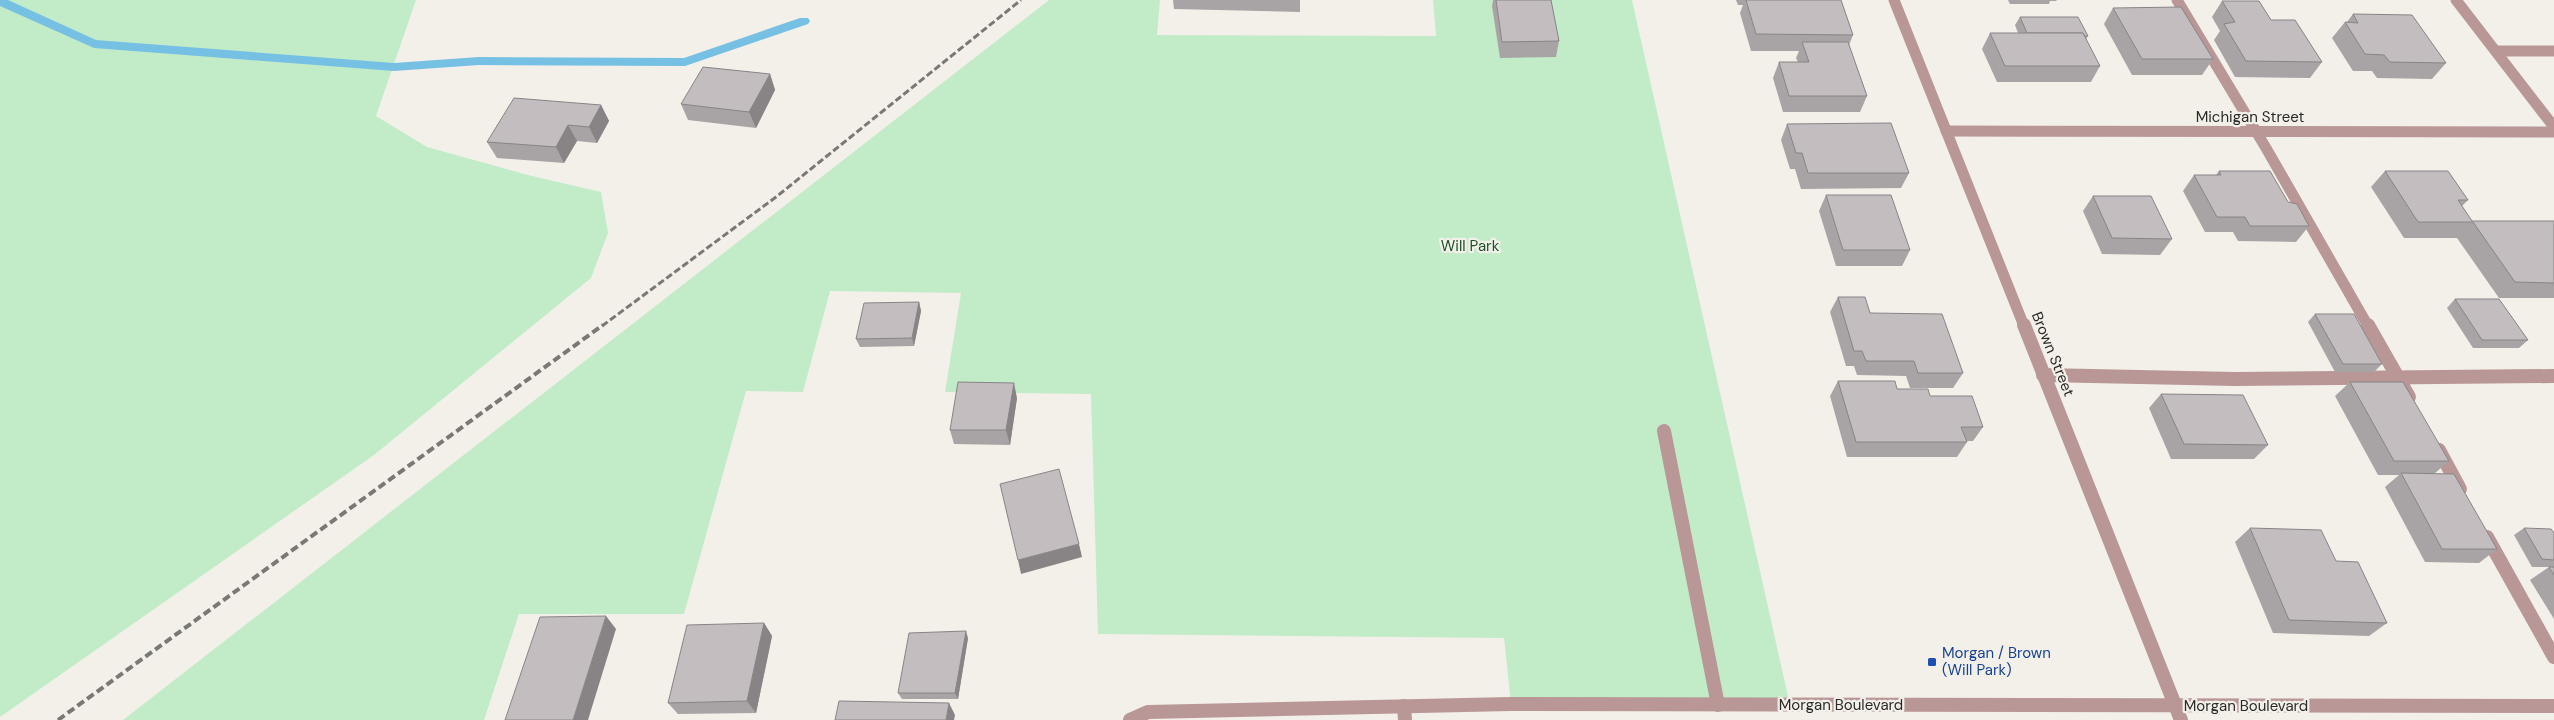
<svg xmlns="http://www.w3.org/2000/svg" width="2554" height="720" viewBox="0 0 2554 720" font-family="'DM Sans',sans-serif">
	<rect width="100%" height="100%" fill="#f3f0ea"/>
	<g fill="#c2ecc8">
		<path d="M0,0H416L376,116L427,147L528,175L601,192L608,233L591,278L374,455L0,717Z"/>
		<path d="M1049,0H1160L1157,35L1436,36L1433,0H1632L1790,705L1511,704L1504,638L1098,634L1091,394L945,392L961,293L830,291L803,392L746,391L684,614H519L484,720H123Z"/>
	</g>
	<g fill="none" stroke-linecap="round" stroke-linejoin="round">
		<path fill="#76c0e3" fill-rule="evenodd" d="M0,0H8L96,40L394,63L479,57L684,58L800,18H808L810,21L808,24L685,66L479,65L394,71L94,48L0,6Z"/>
		<g stroke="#b99796" stroke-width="11">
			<path d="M2177,0L2266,148L2368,326"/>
			<path d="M2496,51H2554"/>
		</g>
		<g stroke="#b99796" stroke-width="14">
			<path d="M2368,325L2409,397"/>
			<path d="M2043,375L2235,379L2554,376"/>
			<path d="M1664,431L1718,705"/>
			<path d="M2439,450L2460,489"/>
			<path d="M2487,537L2554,657"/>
			<path d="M1404,706L1405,720"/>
		</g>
		<g stroke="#b99796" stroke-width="11">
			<path d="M1894,0L2024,326"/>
			<path d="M2456,0L2554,127"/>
			<path d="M1946,131L2554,132"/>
		</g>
		<g stroke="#b99796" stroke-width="14">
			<path d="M2024,325L2181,720"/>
			<path d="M1130,720L1148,712L1511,704L2554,706"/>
		</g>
		<path stroke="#7a7875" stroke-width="3" stroke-dasharray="7 3" stroke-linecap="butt" d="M602,326L776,197L1021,0"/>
		<path stroke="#7a7875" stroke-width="4" stroke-dasharray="8 4" stroke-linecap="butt" d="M58,720L603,325"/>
	</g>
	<g fill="#a8a3a5">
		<path d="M1173,0H1300V12L1174,9Z"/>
		<path d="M1493,0H1551L1559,41L1556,57L1500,58L1492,6Z"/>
		<path d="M1736,0H1841L1853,35L1849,45L1867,96L1860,112H1783L1773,78L1779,62H1798L1796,58L1799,51H1751L1740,13L1743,5H1738Z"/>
		<path d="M2008,0H2057L2056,1H2050L2049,4H2010Z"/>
		<path d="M2222,1L2271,20L2322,62L2310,78L2235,77L2214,40L2220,31L2212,17Z"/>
		<path d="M2113,8L2213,59L2202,75H2132L2104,24Z"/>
		<path d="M2353,14L2446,63L2432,79L2377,78L2372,71H2353L2332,38L2345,22H2347Z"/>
		<path d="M2020,17L2088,36L2086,39L2100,66L2091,82H1997L1982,49L1990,33H2018L2015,25Z"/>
		<path d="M770,74L775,90L756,128L688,120L681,104Z"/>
		<path d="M601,105L609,121L597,143L577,141L564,163L497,158L487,142Z"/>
		<path d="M1787,124L1909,173L1901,188L1801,189L1795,169H1790L1781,140Z"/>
		<path d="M2219,171L2288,202L2309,226L2296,242L2238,241L2233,232H2205L2183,191L2194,175H2216Z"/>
		<path d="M2385,171L2468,200L2462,206L2472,221H2554V298H2499L2457,238H2404L2371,187Z"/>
		<path d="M1826,195L1910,250L1902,266H1836L1819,211Z"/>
		<path d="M2093,196L2172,239L2160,255L2102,254L2083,211Z"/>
		<path d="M1838,297L1870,313L1963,373L1953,388H1910L1906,376L1857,375L1854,366H1846L1830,312Z"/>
		<path d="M2455,299L2528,340L2519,348H2473L2447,308Z"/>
		<path d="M919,302L921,311L914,346L860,347L856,339Z"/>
		<path d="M2315,314L2382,364L2374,372H2335L2308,322Z"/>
		<path d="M1838,381L1897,389L1930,396L1983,427L1973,441H1966L1967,442L1957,457H1847L1830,396Z"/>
		<path d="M2350,382L2449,461L2434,474L2497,549L2479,563L2425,562L2385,487L2399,475H2378L2335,396Z"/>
		<path d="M2161,394L2268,445L2254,459H2171L2149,408Z"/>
		<path d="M1017,398L1010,445L954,444L950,430Z"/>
		<path d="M2250,528L2336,561L2387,623L2369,636L2273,633L2235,542Z"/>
		<path d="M2524,528L2554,533V619L2530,580L2549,567H2532L2514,535Z"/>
		<path d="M764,623L772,636L756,713L678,714L668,703Z"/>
		<path d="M968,638L958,699H902L898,693Z"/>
	</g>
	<g fill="#888486">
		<path d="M770,74L775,90L756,128L749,112Z"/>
		<path d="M601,105L609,121L597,143L589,127Z"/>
		<path d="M568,125L577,141L564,163L556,147Z"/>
		<path d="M919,302L921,311L914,346L912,338Z"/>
		<path d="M1014,383L1017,398L1010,445L1006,430Z"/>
		<path d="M1079,544L1082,557L1021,574L1018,560Z"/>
		<path d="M606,616L616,629L588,720H573Z"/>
		<path d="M764,623L772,636L756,713L747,701Z"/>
		<path d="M966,631L968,638L958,699L955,693Z"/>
		<path d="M949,703L955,715L954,720H946Z"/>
	</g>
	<g fill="#c3bdc0" stroke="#888486">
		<path d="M1496,0H1551L1559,41L1502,42Z"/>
		<path d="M1746,0H1841L1853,35L1756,34Z"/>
		<path d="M2222,1H2259L2271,20H2295L2322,62L2246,61L2224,24L2235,22Z"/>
		<path d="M2181,7L2213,59H2142L2113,8Z"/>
		<path d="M2353,14L2412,15L2446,63L2390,62L2384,55L2365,54L2345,22L2358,23Z"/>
		<path d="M2020,17H2078L2088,36H2085L2083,33H2027Z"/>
		<path d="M1990,33H2083L2100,66H2005Z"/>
		<path d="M1802,42H1848L1867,96H1789L1779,62H1809Z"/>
		<path d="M703,67L770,74L749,112L681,104Z"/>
		<path d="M514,98L601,105L589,127L568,125L556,147L487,142Z"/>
		<path d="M1891,123L1909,173H1808L1802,153H1796L1787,124Z"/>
		<path d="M2219,171H2270L2288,202L2297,204L2309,226H2250L2245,217H2217L2194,175H2221Z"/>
		<path d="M2385,171H2448L2468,200H2458L2472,221H2554V283L2515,282L2473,222H2418Z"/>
		<path d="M1826,195H1891L1910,250H1843Z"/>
		<path d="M2093,196H2151L2172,239L2112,238Z"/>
		<path d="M1838,297H1865L1870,313L1942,314L1963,373H1918L1914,361H1866L1862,351H1854Z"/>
		<path d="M2455,299H2499L2528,340H2482Z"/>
		<path d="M919,302L912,338L856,339L864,303Z"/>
		<path d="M2315,314H2354L2382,364H2343Z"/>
		<path d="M1838,381H1895L1897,389H1928L1930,396H1972L1983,427H1961L1967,442H1856Z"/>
		<path d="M958,382L1014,383L1006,430H950Z"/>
		<path d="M2350,382H2403L2449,461H2394Z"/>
		<path d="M2161,394L2243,395L2268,445L2184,444Z"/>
		<path d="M1059,469L1079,544L1018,560L1000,484Z"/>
		<path d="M2401,473L2454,474L2497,549H2442Z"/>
		<path d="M2250,528L2321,530L2336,561L2358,562L2387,623L2289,620Z"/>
		<path d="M2524,528L2551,529L2554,533V560L2542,559Z"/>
		<path d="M2549,567H2554V575Z"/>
		<path d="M606,616L573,720H505L540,617Z"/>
		<path d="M764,623L747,701L668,703L687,625Z"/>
		<path d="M966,631L955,693H898L909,633Z"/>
		<path d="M839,701L949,703L946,720H835Z"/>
	</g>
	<rect fill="#1a4fb4" stroke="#f3f0ea" stroke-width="2" x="1927" y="657" width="10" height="10" rx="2.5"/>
	<g text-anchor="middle" stroke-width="4.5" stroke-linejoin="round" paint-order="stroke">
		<g font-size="15" fill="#2b2a28" stroke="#f3f0ea">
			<text x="2250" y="122">Michigan Street</text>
			<text transform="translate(2053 354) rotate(68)" y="5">Brown Street</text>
			<text x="1841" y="710">Morgan Boulevard</text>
			<text x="2246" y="711">Morgan Boulevard</text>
		</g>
		<g font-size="15" fill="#175327" stroke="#f3f0ea">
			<text x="1470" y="251">Will Park</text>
		</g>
		<g font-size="15" fill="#164399" stroke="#f3f0ea" text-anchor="start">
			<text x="1942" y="658">Morgan / Brown<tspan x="1942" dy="17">(Will Park)</tspan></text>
		</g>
	</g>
</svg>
